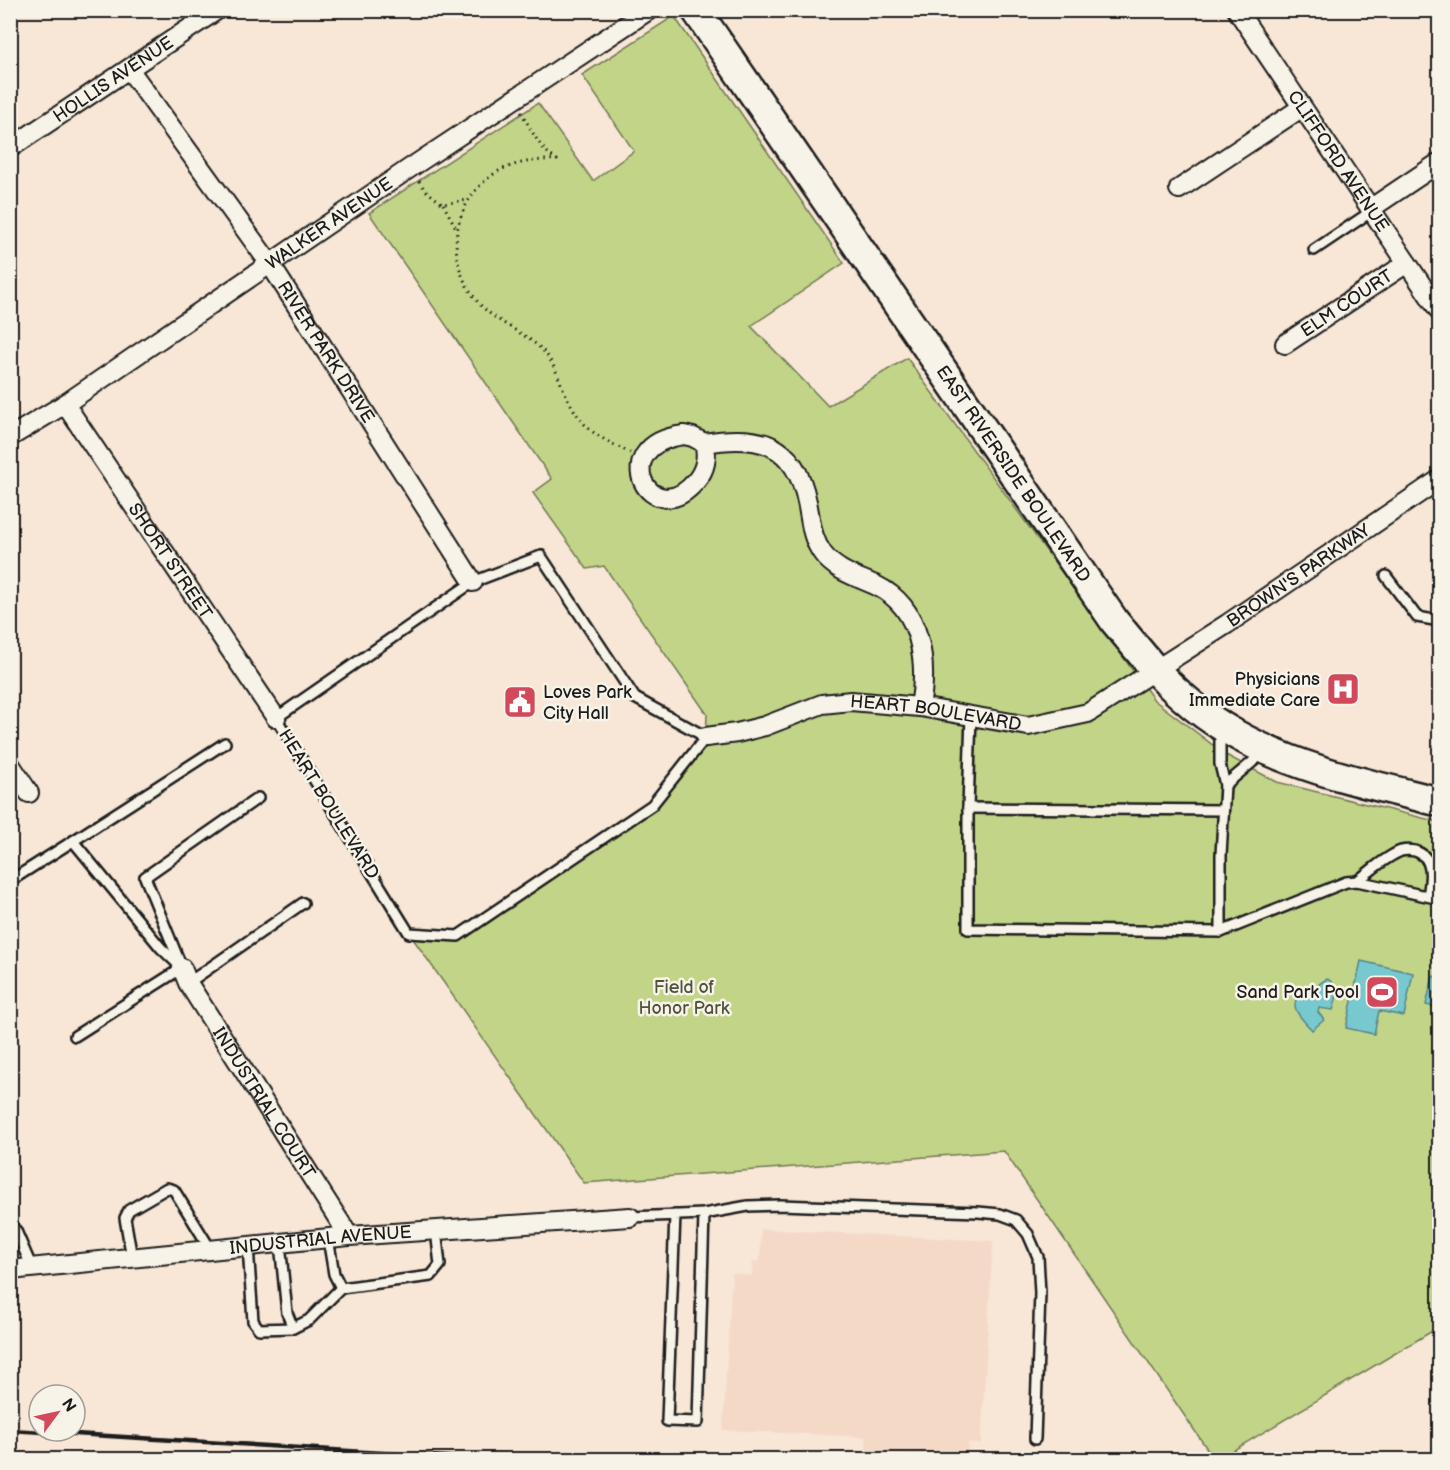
<svg xmlns="http://www.w3.org/2000/svg" width="1450" height="1470" viewBox="0 0 1450 1470" font-family="'Balsamiq Sans',sans-serif">
	<rect width="100%" height="100%" fill="#f8e6d6"/>
	<filter id="ink" filterUnits="userSpaceOnUse"><feTurbulence type="fractalNoise" baseFrequency=".0167" numOctaves="2"/><feDisplacementMap in="SourceGraphic" scale="12" xChannelSelector="R" yChannelSelector="G"/><feConvolveMatrix kernelMatrix="1 2 1 2 8 2 1 2 1" color-interpolation-filters="sRGB"/></filter>
	<g filter="url(#ink)">
		<path fill="#f5d9c7" d="M761,1229L993,1241L981,1443H968L967,1458L866,1451V1437L723,1430L732,1273L752,1276L753,1262L760,1261Z"/>
		<path fill="#c2d488" stroke="#6f7852" stroke-width="1.5" d="M674,16L844,263L751,326L828,406L907,358L1154,700L1226,755L1277,782L1439,822V1327L1219,1459H1214L1004,1151L584,1183L409,933L458,936L652,805L706,737L707,714L604,566L587,569L533,493L552,479L369,213L538,103L593,181L634,151L582,75Z"/>
		<g fill="#78c9cf" stroke="#538487" stroke-width="1.5">
			<path d="M1361,961L1413,973L1404,1016L1379,1011L1374,1034L1346,1028Z"/>
			<path d="M1433,976L1439,978V1008L1426,1005Z"/>
			<path d="M1328,979C1341,989 1337,996 1333,1010L1319,1008L1318,1012L1324,1020L1312,1030C1305,1022 1288,1008 1298,997C1302,993 1307,992 1312,990C1318,987 1320,981 1328,979Z"/>
		</g>
		<g fill="none" stroke-linecap="round" stroke-linejoin="round">
			<g stroke="#1c1c1c" stroke-width="14">
				<g id="service">
					<path d="M1314,250L1372,211"/>
					<path d="M541,556L635,698L706,737L652,805L458,936L409,933L276,718L473,582Z"/>
					<path d="M1386,576L1417,617L1440,621"/>
					<path d="M971,715L968,808V929L1221,932V855L1225,785L1220,764V730"/>
					<path d="M1225,785L1262,754"/>
					<path d="M968,808L1223,810"/>
					<path d="M73,841L225,743"/>
					<path d="M10,881L73,841L161,948L182,968"/>
					<path d="M1357,881C1371,871 1385,857 1401,851C1405,850 1410,850 1415,851C1435,857 1431,880 1428,896"/>
					<path d="M1221,932L1346,882L1357,881L1440,899"/>
					<path d="M180,963L145,877L258,798"/>
					<path d="M188,983L303,903"/>
					<path d="M75,1036L182,968"/>
					<path d="M704,1214L748,1206L780,1205L978,1212L1000,1214L1016,1220L1028,1234L1038,1257L1040,1293L1035,1439"/>
					<path d="M630,1217L704,1214L698,1422L667,1421L675,1215"/>
					<path d="M10,1222L16,1231L32,1268"/>
					<path d="M328,1238L334,1274L341,1288L431,1276L440,1265L436,1230"/>
					<path d="M280,1243L287,1313L293,1328L309,1320L341,1288"/>
					<path d="M248,1246L253,1321L259,1329L293,1328"/>
					<path d="M132,1258L125,1218L129,1210L167,1188L174,1190L211,1250"/>
				</g>
			</g>
			<g stroke="#1c1c1c" stroke-width="22">
				<g id="minor">
					<path id="s1" d="M1237,10L1440,312"/>
					<path id="s2" d="M129,69L270,264L473,582"/>
					<path id="s3" d="M10,148L217,10"/>
					<path d="M1179,189L1301,108"/>
					<path d="M1370,209L1440,162"/>
					<path id="s4" d="M1285,344L1407,263"/>
					<path id="s5" d="M65,404L276,718"/>
					<path d="M684,435L693,437L704,443C708,457 706,469 696,481C652,534 603,445 684,435Z"/>
					<path id="s6" d="M10,437L65,404L410,168L649,10"/>
					<path d="M704,443C757,434 795,441 807,502C811,520 811,538 823,554C837,572 858,577 877,586C922,608 928,663 920,707"/>
					<path id="s7" d="M706,737L737,733L765,726L822,704L851,701L920,707L1028,726L1088,713L1227,624L1440,479"/>
					<path d="M10,764L29,793"/>
					<path id="s8" d="M182,968L188,983L349,1236"/>
					<path id="s9" d="M10,1270L349,1236L630,1217"/>
				</g>
			</g>
			<g stroke="#1c1c1c" stroke-width="33">
				<g id="primary">
					<path id="s10" d="M696,10L1115,622C1137,648 1157,675 1183,697C1254,761 1350,779 1440,802"/>
				</g>
			</g>
			<g stroke="#1c1c1c" stroke-width="3" stroke-dasharray="1.5 4.5" stroke-linecap="butt">
				<path d="M521,112C532,130 538,148 557,160C536,159 508,163 491,176C452,205 445,258 474,297C493,324 525,330 545,353C555,365 559,380 565,393C584,432 594,434 630,453"/>
				<path d="M419,181L425,190L443,204L467,200"/>
				<path d="M443,204L456,228"/>
			</g>
			<use href="#service" stroke="#f7f3e8" stroke-width="9"/>
			<use href="#minor" stroke="#f7f3e8" stroke-width="18"/>
			<use href="#primary" stroke="#f7f3e8" stroke-width="28"/>
			<path stroke="#1c1c1c" stroke-width="4.5" d="M10,1430L496,1460"/>
		</g>
	</g>
	<defs>
		<g id="hospital-square" transform="scale(1.725)"><rect x="-9" y="-9" width="18" height="18" rx="4" fill="#d1495b" stroke="#f7f3e8"/><path d="M-5-5h3v3.5h4V-5h3V5h-3V1.5h-4V5h-3Z" fill="#fff"/></g>
		<g id="civic-square" transform="scale(1.725)"><rect x="-9" y="-9" width="18" height="18" rx="4" fill="#d1495b" stroke="#f7f3e8"/><path d="M-.6-6.5H3V-4.5H.6V-3L4-1V1h2V6H-6V1h2V-1L-.6-3ZM-1.2 2.5V6h2.4V2.5Z" fill="#fff"/></g>
		<g id="stadium-square" transform="scale(1.725)"><rect x="-9" y="-9" width="18" height="18" rx="4" fill="#d1495b" stroke="#f7f3e8"/><path d="M0-5a6.5 5 0 1 0 0 10a6.5 5 0 1 0 0-10ZM-3.5-1.8h7v3.6h-7Z" fill="#fff"/></g>
	</defs>
	<g fill-rule="evenodd">
		<use href="#hospital-square" x="1343" y="689"/>
		<use href="#civic-square" x="520" y="702"/>
		<use href="#stadium-square" x="1382" y="992"/>
	</g>
	<g text-anchor="middle" stroke-width="5" stroke-linejoin="round" paint-order="stroke">
		<g font-size="18" fill="#1c1c1c" stroke="#f7f3e8">
			<text dy="6" stroke="none"><textPath href="#s3" startOffset="124">HOLLIS AVENUE</textPath></text>
			<text dy="6" stroke="none"><textPath href="#s1" startOffset="182">CLIFFORD AVENUE</textPath></text>
			<text dy="6" stroke="none"><textPath href="#s6" startOffset="384">WALKER AVENUE</textPath></text>
			<text dy="6" stroke="none"><textPath href="#s4" startOffset="74">ELM COURT</textPath></text>
			<text dy="6" stroke="none"><textPath href="#s2" startOffset="345">RIVER PARK DRIVE</textPath></text>
			<text dy="6" stroke="none"><textPath href="#s10" startOffset="562">EAST RIVERSIDE BOULEVARD</textPath></text>
			<text dy="6" stroke="none"><textPath href="#s5" startOffset="189">SHORT STREET</textPath></text>
			<text dy="6" stroke="none"><textPath href="#s7" startOffset="642">BROWN'S PARKWAY</textPath></text>
			<text dy="6" stroke="none"><textPath href="#s7" startOffset="236">HEART BOULEVARD</textPath></text>
			<text transform="translate(329 804) rotate(58)" y="6">HEART BOULEVARD</text>
			<text dy="6" stroke="none"><textPath href="#s8" startOffset="158">INDUSTRIAL COURT</textPath></text>
			<text dy="6" stroke="none"><textPath href="#s9" startOffset="312">INDUSTRIAL AVENUE</textPath></text>
		</g>
		<g font-size="18" fill="#1c1c1c" stroke="#f7f3e8" text-anchor="end">
			<text x="1320" y="685">Physicians<tspan x="1320" dy="21">Immediate Care</tspan></text>
			<text x="543" y="698" text-anchor="start">Loves Park<tspan x="543" dy="21">City Hall</tspan></text>
			<text x="1359" y="998">Sand Park Pool</text>
		</g>
		<g font-size="18" fill="#4e533c" stroke="#f7f3e8">
			<text x="684" y="993">Field of<tspan x="684" dy="21">Honor Park</tspan></text>
		</g>
	</g>
	<rect width="1450" height="1470" fill="none" stroke="#f7f3e8" stroke-width="36"/>
	<rect x="18" y="18" width="1414" height="1434" fill="none" stroke="#1c1c1c" stroke-width="2" filter="url(#ink)"/>
	<g transform="translate(57 1413) rotate(57)"><circle r="28" fill="#f7f3e8" stroke="#9f9d96" stroke-width="1.5"/>
	<path d="M0-4.5L10 22L0 15L-10 22Z" fill="#d1495b"/>
	<text y="-9" font-size="16" font-weight="bold" text-anchor="middle" fill="#1c1c1c">N</text>
	</g>
</svg>
